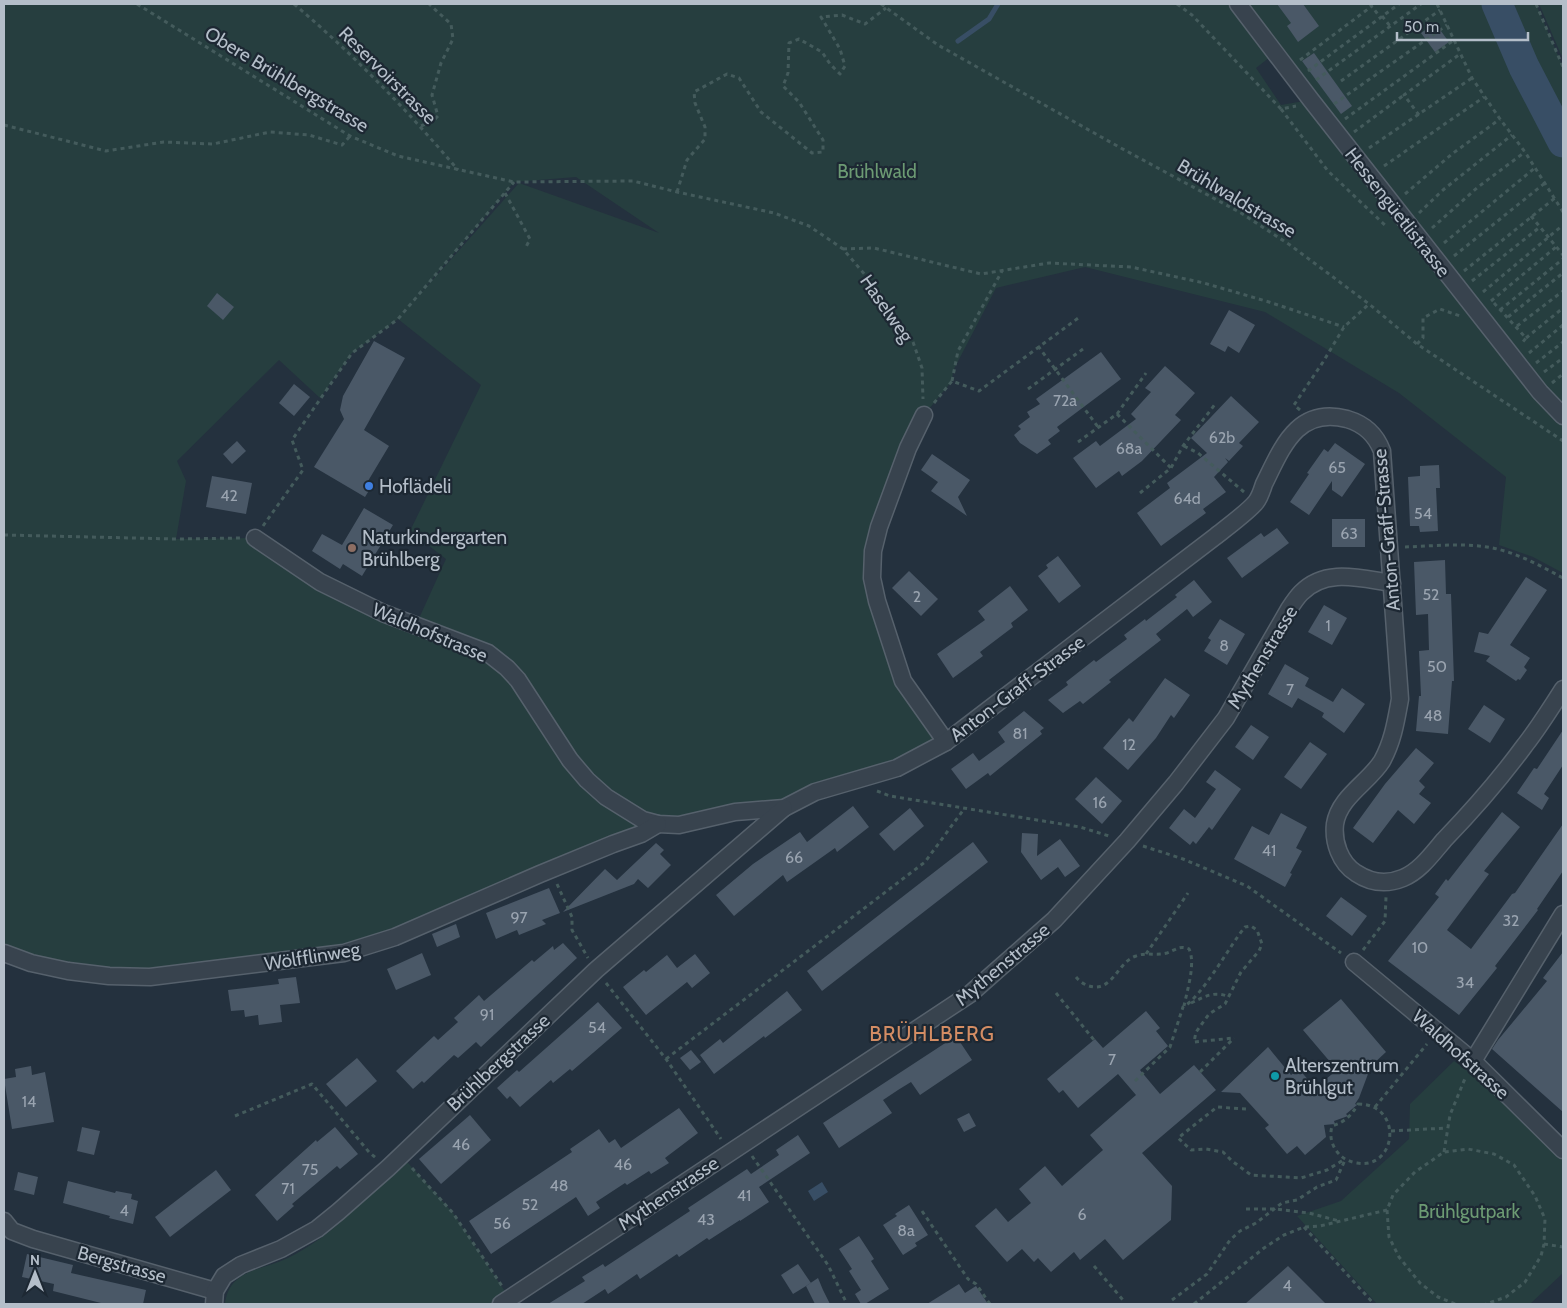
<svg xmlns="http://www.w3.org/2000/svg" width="1567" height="1308" viewBox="0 0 1567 1308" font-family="Cabin,sans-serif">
	<rect width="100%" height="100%" fill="#24313e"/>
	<g fill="#263e3f" fill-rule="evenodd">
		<path d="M4,4H1231L1270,57L1256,68L1281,105L1310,100L1238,4H1536L1563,67V573L1533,557L1499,545L1506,477L1399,393L1265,312L1085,267L996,288L953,371L952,381L924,415L873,551L903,681L946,742L784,808L658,824L395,937L150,977L4,953ZM576,177L659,233L519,183L413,302L514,182ZM398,319L481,385L410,531L446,559L416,625L255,538L176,539L186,481L177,461L279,360L320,398L352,353Z"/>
		<path d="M1539,4H1563V59Z"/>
		<path d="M1454,1061L1481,1081L1563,1160V1273L1530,1304H1377L1297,1216L1341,1201L1409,1139L1410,1104Z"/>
		<path d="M400,1154L453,1213L510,1299L501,1304H225C229,1269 263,1270 288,1258C298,1253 309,1246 318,1240C350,1218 376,1184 400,1154Z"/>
	</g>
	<path fill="#384e65" d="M822,1182L828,1192L814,1201L808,1191Z"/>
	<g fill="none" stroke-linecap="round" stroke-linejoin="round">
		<path stroke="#384e65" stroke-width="5" d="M958,41L989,19L998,4"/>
		<path stroke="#384e65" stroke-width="31" d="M1497,4L1524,67L1563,142"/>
	</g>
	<g fill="#4a5867">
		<path d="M1277,4H1303L1319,26L1298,42L1287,26L1291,23Z"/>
		<path d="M1435,23L1449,42L1435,52L1421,33Z"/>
		<path d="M1314,53L1352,106L1341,114L1302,61Z"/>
		<path d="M217,293L234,307L223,320L207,306Z"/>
		<path d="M1229,310L1255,325L1239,353L1228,346L1225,352L1210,344Z"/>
		<path d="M374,341L405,358L364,430L389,446L368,481L373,484L365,497L314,467L344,419L340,410L343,396Z"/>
		<path d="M1101,352L1121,379L1057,427L1060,431L1048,440L1051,444L1037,454L1020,443L1014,435L1021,429L1018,426L1030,417L1027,412L1040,404L1036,399Z"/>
		<path d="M1165,366L1195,393L1175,415L1181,420L1142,461L1122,476L1119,471L1096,488L1073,458L1096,441L1100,446L1136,419L1131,414L1151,392L1145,388Z"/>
		<path d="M294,384L310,397L294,416L279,403Z"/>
		<path d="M1231,396L1259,422L1239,443L1243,446L1229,461L1225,458L1228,462L1214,477L1226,492L1203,509L1206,513L1161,546L1137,513L1170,488L1167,483L1207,453L1191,438Z"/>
		<path d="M237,441L246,451L232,464L223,454Z"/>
		<path d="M1335,443L1365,464L1342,497L1332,490V481L1309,515L1290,502L1309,474L1307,473L1324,449L1328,452Z"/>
		<path d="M932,454L970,480L958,497L967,516L931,491L938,482L921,470Z"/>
		<path d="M1439,465L1440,488H1436L1438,531L1420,532L1419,526H1410L1408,477L1420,476V466Z"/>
		<path d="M212,476L252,483L246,514L206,507Z"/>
		<path d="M364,508L393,525L362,576L343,564L340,569L312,551L322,534L342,545Z"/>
		<rect x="1332" y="519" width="33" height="28"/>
		<path d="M1277,528L1289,543L1242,578L1227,558L1261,533L1264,537Z"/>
		<path d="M1058,556L1081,586L1059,603L1038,576L1048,568L1046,565Z"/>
		<path d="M1445,560L1446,594H1451L1454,681H1452L1448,734L1416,731L1419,696H1421L1419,651L1429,650L1428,614L1416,615L1414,562Z"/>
		<path d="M909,571L938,599L921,616L892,588Z"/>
		<path d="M1526,577L1547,590L1510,645L1530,658L1524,667L1527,670L1520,680L1518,679L1516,681L1486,661L1490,656L1474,652L1479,632L1488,634Z"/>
		<path d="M1194,580L1212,602L1193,617L1187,609L1156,634L1161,640L1109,680L1111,682L1083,704L1080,701L1063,713L1048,700L1068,685L1066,682L1094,660L1096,662L1127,639L1124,635L1145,619L1146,621L1177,597L1175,595Z"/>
		<path d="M1010,586L1028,610L1011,623L1013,627L980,652L983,656L953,678L937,654L985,620L978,611Z"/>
		<path d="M1324,605L1347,618L1332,645L1308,632Z"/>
		<path d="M1220,619L1245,634L1227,665L1204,651L1211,640L1208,638Z"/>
		<path d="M1285,664L1309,678L1305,686L1333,702L1342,688L1365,704L1344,733L1322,717L1324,713L1298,698L1292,708L1268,694Z"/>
		<path d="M1165,678L1190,695L1174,718L1171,715L1156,738L1128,770L1103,748L1129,718L1133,722Z"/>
		<path d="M1484,705L1505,719L1490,743L1468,729Z"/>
		<path d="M1024,711L1044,728L1040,731L1042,734L990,776L988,773L966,789L951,769L973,753L979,761L1005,742L998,732Z"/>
		<path d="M1251,725L1269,737L1253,760L1235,747Z"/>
		<path d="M1563,730V765L1544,794L1549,798L1542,810L1517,793L1534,768L1537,769Z"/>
		<path d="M1310,742L1327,754L1301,789L1284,777Z"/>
		<path d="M1416,748L1434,763L1419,781L1425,787L1419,794L1431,803L1414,824L1398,810L1373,843L1353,828L1385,784Z"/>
		<path d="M1215,770L1241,789L1212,830L1209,827L1196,844L1193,841L1190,845L1169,828L1184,809L1195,818L1216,789L1206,782Z"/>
		<path d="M1096,777L1122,801L1102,824L1075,799Z"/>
		<path d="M853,806L869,827L837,852L835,848L787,882L783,875L734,916L716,895L753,864L800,832L807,842Z"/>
		<path d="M910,808L924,826L894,851L879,834Z"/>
		<path d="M1502,812L1520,827L1484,871L1489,874L1447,930L1471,949L1512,894L1515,893L1563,824V871L1537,909L1538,910L1495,966L1497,968L1459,1015L1388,961L1439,897L1435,894L1446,879L1448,881Z"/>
		<path d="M1281,813L1307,827L1296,848L1302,851L1290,873L1292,874L1285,887L1234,859L1252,826L1269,835Z"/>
		<path d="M1022,833L1038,834L1037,856L1060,839L1080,866L1065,877L1058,867L1041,880L1021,852Z"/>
		<path d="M973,842L988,862L822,991L807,971Z"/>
		<path d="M656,843L664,850L660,854L671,865L648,888L638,879L634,884L563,912L605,869L617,880Z"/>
		<path d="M549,888L560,913L542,920L546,924L519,935L517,930L496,939L486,913Z"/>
		<path d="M1341,897L1367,916L1352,936L1326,916Z"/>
		<path d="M456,924L460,937L437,947L432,934Z"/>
		<path d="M563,943L577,958L481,1047L476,1042L458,1058L454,1055L424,1083L422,1081L413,1089L396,1071L434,1036L438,1040L458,1022L454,1018L479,995L484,1001L532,960L534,962L553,946L554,950Z"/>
		<path d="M1563,952V1112L1492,1049L1498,1040L1547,981L1543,978Z"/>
		<path d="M422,953L431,975L396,990L387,969Z"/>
		<path d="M695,954L710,973L692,988L687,982L646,1015L623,987L644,970L646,972L667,955L677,968Z"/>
		<path d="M296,977L300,1003L280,1005L282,1022L259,1025L258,1015L245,1017L244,1010L231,1011L228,990L279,984L278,979Z"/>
		<path d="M787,991L802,1010L765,1038L764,1036L714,1074L700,1055L720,1039L723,1043Z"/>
		<path d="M1341,999L1386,1052L1371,1066L1359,1098L1355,1104L1357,1105L1346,1114L1348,1116L1334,1121L1335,1124L1324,1125L1326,1137L1305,1155L1297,1146L1287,1154L1265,1128L1269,1125L1240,1093L1221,1092L1268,1047L1291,1075L1299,1069L1315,1088L1337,1070L1303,1030Z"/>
		<path d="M598,1002L622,1028L572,1071L570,1069L553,1083L551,1080L520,1107L510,1096L507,1099L497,1088L517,1070L519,1072Z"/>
		<path d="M1146,1011L1160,1028L1156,1031L1168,1046L1140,1070L1160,1094L1194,1065L1216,1090L1142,1153L1172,1186L1171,1220L1123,1260L1105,1239L1080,1260L1074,1252L1051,1272L1038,1258L1034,1262L1022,1249L1007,1262L975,1226L996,1208L1008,1222L1031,1203L1019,1189L1045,1166L1062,1186L1103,1150L1090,1135L1136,1095L1118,1074L1078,1108L1063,1090L1059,1093L1047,1079L1095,1039L1103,1048Z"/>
		<path d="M956,1036L972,1060L920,1095L911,1082L898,1090L883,1100L892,1113L839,1148L823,1123Z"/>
		<path d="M691,1050L701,1062L690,1070L680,1058Z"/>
		<path d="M357,1058L377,1081L346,1107L326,1084Z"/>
		<path d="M31,1066L32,1075L45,1072L54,1122L12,1129L4,1079L16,1077L15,1069Z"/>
		<path d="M679,1108L698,1133L665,1158L669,1163L651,1174L649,1171L627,1185L625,1183L596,1202L600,1208L588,1216L576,1197L491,1254L469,1221L572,1152L570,1149L599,1129L609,1143L615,1139L621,1148Z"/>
		<path d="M969,1113L976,1126L964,1132L957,1119Z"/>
		<path d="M470,1115L491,1140L441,1184L419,1159Z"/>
		<path d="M82,1127L100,1131L94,1155L77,1151Z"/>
		<path d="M335,1127L358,1154L340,1169L337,1166L292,1204L294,1206L277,1221L255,1195L316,1140L317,1142Z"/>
		<path d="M798,1135L810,1153L759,1187L769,1202L740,1221V1220L709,1240L707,1238L679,1257L677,1254L640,1279L637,1274L608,1294L605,1289L582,1304H548L585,1281L582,1277L603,1264L605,1267L690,1211L688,1208L747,1169L751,1174L779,1155L776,1150Z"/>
		<path d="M216,1170L231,1190L170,1237L155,1217Z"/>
		<path d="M18,1172L38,1177L34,1195L14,1190Z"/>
		<path d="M68,1181L115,1193L116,1191L132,1194L131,1199L138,1201L133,1224L109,1218L110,1216L63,1203Z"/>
		<path d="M909,1205L928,1235L915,1243L917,1246L903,1255L883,1225L897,1216L895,1214Z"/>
		<path d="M859,1236L874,1259L871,1261L889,1289L865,1304H861L855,1294L861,1290L849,1271L852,1269L839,1249Z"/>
		<path d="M27,1254L73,1265L71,1273L146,1290L143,1304H105L53,1291L54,1284L22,1277Z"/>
		<path d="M798,1264L811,1283L793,1294L781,1275Z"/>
		<path d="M1288,1266L1326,1304H1245Z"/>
		<path d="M818,1278L823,1290L830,1304H815L806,1286Z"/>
		<path d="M959,1284L965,1293L976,1286L988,1304H927Z"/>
	</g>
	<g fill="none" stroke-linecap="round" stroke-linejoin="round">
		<g stroke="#56616c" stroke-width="19">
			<g id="street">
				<path d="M1238,4L1311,100L1540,392L1563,416"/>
				<path d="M924,415L908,448L879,527L873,551L872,578L877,601L903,681L946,742"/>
				<path d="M255,538L320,582L383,613L488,653L507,668L518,680L570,760L587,780L606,797L643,820L658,824L679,825L735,812L784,808L815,792L897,768L946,742L1216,536C1226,528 1249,511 1256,502C1260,497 1262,490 1264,484C1282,448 1297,406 1347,419C1364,424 1376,435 1382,451L1400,699C1396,721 1393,741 1382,761C1369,782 1339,797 1335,824C1333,842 1340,863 1356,873C1371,883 1386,885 1403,878C1420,871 1432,854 1444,840C1473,810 1500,779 1525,745C1539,727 1551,708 1563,689"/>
				<path d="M4,953L31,963L68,971L109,976L150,977L344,953L395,937L540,874L613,844L641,834L658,824"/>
				<path d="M1354,962L1473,1061L1563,1150"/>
				<path d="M1473,1061L1563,914"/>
				<path d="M4,1221L12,1231L33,1239L215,1291"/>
				<path d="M214,1304L215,1291L224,1276L241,1265L281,1249L317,1229L338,1212L388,1168L596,970L784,808"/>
				<path d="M501,1304L970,994L1054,920L1127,841L1176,783L1226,718L1289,609C1293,603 1297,597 1301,593C1326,567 1362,579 1392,583"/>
			</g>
		</g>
		<g stroke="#445b5c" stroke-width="3" stroke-dasharray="4 4" stroke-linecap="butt">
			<path d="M137,4L350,136L398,156L514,182L633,181L677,192L774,213L809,226L843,249L878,290L913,342L922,368L923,399"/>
			<path d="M294,4C353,54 408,111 458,170"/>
			<path d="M881,4L938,45L1119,147L1241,213L1290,245L1329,274L1369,304L1417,344L1563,441"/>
			<path d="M1177,4L1192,15L1281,109L1296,106"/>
			<path d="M1370,4L1380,17"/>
			<path d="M1437,4L1472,78L1500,119L1525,152L1563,212"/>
			<path d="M1536,4L1563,67"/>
			<path d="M1382,16L1390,26"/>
			<path d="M1300,60L1372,6"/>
			<path d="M1308,71L1399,4"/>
			<path d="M1316,80L1421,4"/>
			<path d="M1341,81L1440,10"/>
			<path d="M1334,104L1447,25"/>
			<path d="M1281,109L1328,171L1387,227"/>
			<path d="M1419,115L1404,95L1460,54"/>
			<path d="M1345,119L1454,40"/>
			<path d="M4,125L106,151L164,142L213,144L270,132L309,135L342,145L350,136"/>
			<path d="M421,126L433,121L438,116L432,95L441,63L453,39L451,24L429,4"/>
			<path d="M1354,132L1404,95"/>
			<path d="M1369,148L1472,78"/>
			<path d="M1384,166L1484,97"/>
			<path d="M677,192L687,160L705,139V127L695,103L694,92L727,74L739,78L761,112L812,153L823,152V140L799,102L783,86L788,73L789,43L799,39L822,52L830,64L840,74L845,66L840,49L821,17L842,15L865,24L886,8"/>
			<path d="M505,193L530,239L526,247"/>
			<path d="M1405,194L1452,154L1500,119"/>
			<path d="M1419,213L1443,190L1512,135"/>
			<path d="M1531,216L1563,255"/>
			<path d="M1432,228L1478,187L1525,152"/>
			<path d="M1444,243L1536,167"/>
			<path d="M843,249L874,248L981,274L1049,263L1131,267L1204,283L1269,302L1344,327"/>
			<path d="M1454,256L1545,183"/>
			<path d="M1464,271L1555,198"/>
			<path d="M1472,281L1540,227"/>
			<path d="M1483,292L1563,225"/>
			<path d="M1491,301L1556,247"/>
			<path d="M1494,303L1526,338L1522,343"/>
			<path d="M1500,310L1563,259"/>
			<path d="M1508,317L1563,273"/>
			<path d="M1517,326L1563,291"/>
			<path d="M1526,338L1563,308"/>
			<path d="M1417,344L1423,338V318L1440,309L1460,316"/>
			<path d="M1038,346L1098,427"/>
			<path d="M1529,353L1563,325"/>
			<path d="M1536,363L1563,342"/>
			<path d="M1544,372L1563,358"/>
			<path d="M952,381L958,351L1002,271"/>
			<path d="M1552,383L1563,374"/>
			<path d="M1028,389L1083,349"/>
			<path d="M934,403L952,381L979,391L1081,316"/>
			<path d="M1300,410L1294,405L1323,362L1344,327L1369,304"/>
			<path d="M1117,414L1171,468"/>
			<path d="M1078,442L1117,414L1146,373"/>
			<path d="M1184,446L1198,453L1244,492"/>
			<path d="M1140,493L1171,468L1183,446L1216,403"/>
			<path d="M263,526L303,470L292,440L352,353L398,319L514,182"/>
			<path d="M4,535L176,539L241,538"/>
			<path d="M1405,547C1432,546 1460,543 1487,547C1514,551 1539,565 1563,578"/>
			<path d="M877,791L890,796L1080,827L1109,836"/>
			<path d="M1143,846L1183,859L1247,886L1341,953"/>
			<path d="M557,884L572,917V930L588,958"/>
			<path d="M1363,950L1385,921L1386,897"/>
			<path d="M1146,954L1188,893"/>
			<path d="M1076,977C1083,986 1097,991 1107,983C1118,975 1122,961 1136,956C1146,952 1156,956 1167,953C1176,950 1179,945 1189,949C1196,963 1187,991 1184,1006"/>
			<path d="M606,983L666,1059L721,1139"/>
			<path d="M1056,993L1094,1040"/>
			<path d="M1191,1003C1204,997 1213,991 1227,996"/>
			<path d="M666,1059L925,862L964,809"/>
			<path d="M1200,1072L1234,1038"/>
			<path d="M1135,1081L1170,1047L1183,1007C1202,997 1230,945 1245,927L1251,926L1257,930L1262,944L1259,951L1241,972L1225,1004L1209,1014L1196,1032L1194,1042L1234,1038"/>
			<path d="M1358,1104C1404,1104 1397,1170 1357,1163C1350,1162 1344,1159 1340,1155C1332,1147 1329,1137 1332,1126C1345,1122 1351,1116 1358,1104Z"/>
			<path d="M1375,1107L1427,1044"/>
			<path d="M1246,1109L1217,1107L1178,1138L1191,1150L1206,1149L1223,1152L1232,1161L1251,1175L1301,1178L1327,1170L1345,1159"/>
			<path d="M235,1116L312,1084L369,1152L376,1158"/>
			<path d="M1391,1131L1447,1128"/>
			<path d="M1444,1152L1450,1115L1466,1076"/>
			<path d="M752,1156L828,1265L847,1304"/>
			<path d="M412,1168L453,1213L502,1286"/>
			<path d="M1246,1209H1275L1309,1213L1339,1221"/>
			<path d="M922,1211L968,1279L976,1284L990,1304"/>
			<path d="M1304,1227L1374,1304"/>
			<path d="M1544,1244L1563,1247"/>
			<path d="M1094,1266L1123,1300"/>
			<path d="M1172,1300L1207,1274L1230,1240L1240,1231L1256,1223L1282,1203L1297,1200L1317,1187L1336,1180L1345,1160"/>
			<path d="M1194,1304L1264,1248L1284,1235L1304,1227L1320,1226L1387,1210"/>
			<path d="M1455,1304L1438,1297L1420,1283L1399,1257L1389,1237L1387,1210L1393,1195L1415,1172L1444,1152L1468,1149L1494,1154L1514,1165L1535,1196L1545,1219L1544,1244L1541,1256L1525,1282L1506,1297L1486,1304"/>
		</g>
		<use href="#street" stroke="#38434e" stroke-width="16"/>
	</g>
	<circle fill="#3f7fe0" stroke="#1d2833" stroke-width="2" cx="369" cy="486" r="5"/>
	<circle fill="#8d6e63" stroke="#1d2833" stroke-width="2" cx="352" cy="548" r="5"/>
	<circle fill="#0f9aa8" stroke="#1d2833" stroke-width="2" cx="1275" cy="1076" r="5"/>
	<g text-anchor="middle" stroke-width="4.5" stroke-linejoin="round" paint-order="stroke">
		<g font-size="16" fill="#9aa4b0">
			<text x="1065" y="406">72a</text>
			<text x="1222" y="443">62b</text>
			<text x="1129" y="454">68a</text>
			<text x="1337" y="473">65</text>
			<text x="229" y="501">42</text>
			<text x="1187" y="504">64d</text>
			<text x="1423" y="519">54</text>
			<text x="1349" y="539">63</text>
			<text x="1431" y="600">52</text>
			<text x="917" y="602">2</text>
			<text x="1328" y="631">1</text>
			<text x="1224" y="651">8</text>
			<text x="1437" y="672">50</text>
			<text x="1290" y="695">7</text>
			<text x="1433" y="721">48</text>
			<text x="1020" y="739">81</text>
			<text x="1129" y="750">12</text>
			<text x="1100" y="808">16</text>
			<text x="1269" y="856">41</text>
			<text x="794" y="863">66</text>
			<text x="519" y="923">97</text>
			<text x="1511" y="926">32</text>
			<text x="1420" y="953">10</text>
			<text x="1465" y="988">34</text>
			<text x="487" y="1020">91</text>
			<text x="597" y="1033">54</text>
			<text x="1112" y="1065">7</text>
			<text x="29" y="1107">14</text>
			<text x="461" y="1150">46</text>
			<text x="623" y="1170">46</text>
			<text x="310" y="1175">75</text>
			<text x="559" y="1191">48</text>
			<text x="288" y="1194">71</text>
			<text x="744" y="1201">41</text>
			<text x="530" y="1210">52</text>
			<text x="124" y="1216">4</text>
			<text x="1082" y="1220">6</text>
			<text x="706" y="1225">43</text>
			<text x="502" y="1229">56</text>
			<text x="906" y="1236">8a</text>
			<text x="1287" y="1291">4</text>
		</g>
		<g font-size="19" fill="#b4bec9" stroke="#1d2833">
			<text transform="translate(388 75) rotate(45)" y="7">Reservoirstrasse</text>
			<text transform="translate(287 79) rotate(31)" y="7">Obere Brühlbergstrasse</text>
			<text transform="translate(1237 198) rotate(31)" y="7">Brühlwaldstrasse</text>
			<text transform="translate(1398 212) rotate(52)" y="7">Hessengüetlistrasse</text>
			<text transform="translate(887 308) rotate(55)" y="7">Haselweg</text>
			<text transform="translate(1386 530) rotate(-95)" y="7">Anton-Graff-Strasse</text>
			<text transform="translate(430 632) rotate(23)" y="7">Waldhofstrasse</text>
			<text transform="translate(1262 657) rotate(-59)" y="7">Mythenstrasse</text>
			<text transform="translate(1017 688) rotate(-37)" y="7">Anton-Graff-Strasse</text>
			<text transform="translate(312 956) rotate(-9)" y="7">Wölfflinweg</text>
			<text transform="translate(1002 964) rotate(-40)" y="7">Mythenstrasse</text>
			<text transform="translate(1461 1054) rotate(42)" y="7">Waldhofstrasse</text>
			<text transform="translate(498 1062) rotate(-43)" y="7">Brühlbergstrasse</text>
			<text transform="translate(668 1193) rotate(-34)" y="7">Mythenstrasse</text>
			<text transform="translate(122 1264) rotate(16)" y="7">Bergstrasse</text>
		</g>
		<g font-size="19" fill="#6c9a73" stroke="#1d2833">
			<text x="877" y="178">Brühlwald</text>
			<text x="1469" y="1218">Brühlgutpark</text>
		</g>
		<g font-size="19" fill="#b4bec9" stroke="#1d2833" text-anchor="start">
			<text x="379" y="493">Hoflädeli</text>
			<text x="362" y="544">Naturkindergarten<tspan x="362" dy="22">Brühlberg</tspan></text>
			<text x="1285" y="1072">Alterszentrum<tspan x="1285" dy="22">Brühlgut</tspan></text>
		</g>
		<g font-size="21" letter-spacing="1" fill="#d48d64" stroke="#1d2833">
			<text x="932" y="1041">BRÜHLBERG</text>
		</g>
	</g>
	<rect width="1567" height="1308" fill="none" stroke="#b4bec9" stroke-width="10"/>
	<g transform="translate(35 1273)" stroke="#1d2833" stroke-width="4" paint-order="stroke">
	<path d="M0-4L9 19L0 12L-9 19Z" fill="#b4bec9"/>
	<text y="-8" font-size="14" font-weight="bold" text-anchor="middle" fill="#b4bec9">N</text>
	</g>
	<path d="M1397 32v8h131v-8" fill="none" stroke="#b4bec9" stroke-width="2.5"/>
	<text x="1404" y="32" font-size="15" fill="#b4bec9" stroke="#1d2833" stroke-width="4" paint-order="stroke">50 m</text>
</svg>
